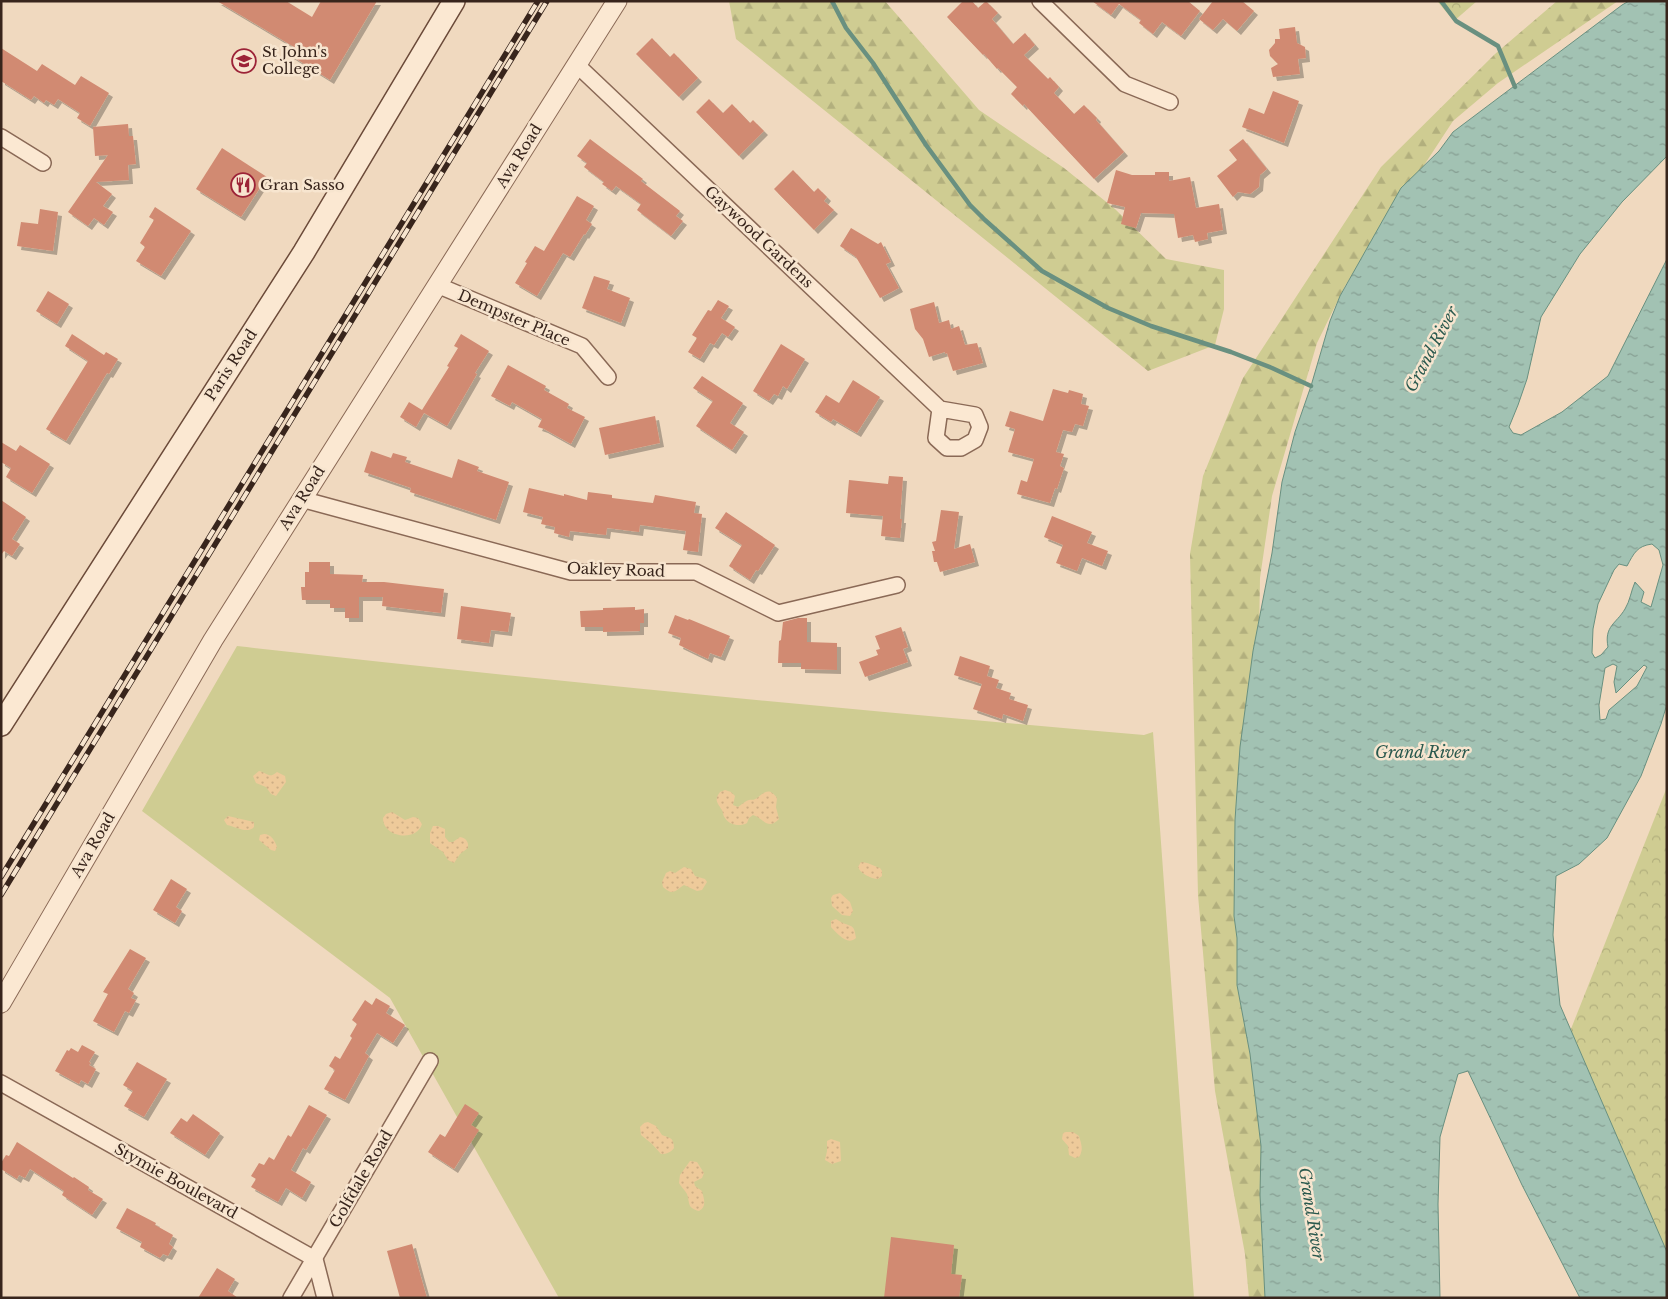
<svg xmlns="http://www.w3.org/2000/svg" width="1668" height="1299" viewBox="0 0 1668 1299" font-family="'Libre Baskerville',serif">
	<defs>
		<pattern id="forest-firs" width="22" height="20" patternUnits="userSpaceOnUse" patternTransform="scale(1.25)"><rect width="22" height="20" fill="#cfcc92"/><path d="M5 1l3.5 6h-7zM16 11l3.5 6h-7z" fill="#b2af7d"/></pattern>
		<pattern id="sand-dots" width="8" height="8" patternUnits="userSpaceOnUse" patternTransform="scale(1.25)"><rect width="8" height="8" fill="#eeca9a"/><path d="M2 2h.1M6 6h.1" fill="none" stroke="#cdad84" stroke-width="1.8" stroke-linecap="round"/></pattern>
		<pattern id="park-crowns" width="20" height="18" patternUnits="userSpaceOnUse" patternTransform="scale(1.25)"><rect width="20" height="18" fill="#cfcc92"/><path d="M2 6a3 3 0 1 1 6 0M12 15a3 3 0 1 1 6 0" fill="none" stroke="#b2af7d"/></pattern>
		<pattern id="water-ripples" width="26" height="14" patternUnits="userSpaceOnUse" patternTransform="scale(1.25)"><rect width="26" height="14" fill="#a2c2b3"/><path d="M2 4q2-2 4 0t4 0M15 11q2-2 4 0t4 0" fill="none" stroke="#859d91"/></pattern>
		<filter id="shadow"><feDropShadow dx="4" dy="4" stdDeviation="0" flood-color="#0004"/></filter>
	</defs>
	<rect width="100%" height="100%" fill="#f0d9bf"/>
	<path fill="#cfcc92" d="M237,646C539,680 841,709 1144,735L1153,732L1194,1298H559L390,998L142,811Z"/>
	<g fill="url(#forest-firs)">
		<path d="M729,1H885L979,110L1064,168L1115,209L1166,259L1224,270V309L1215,345L1148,371L736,39Z"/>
		<path d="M1557,1H1618L1498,83L1453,121L1345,286L1317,343L1272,496L1260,578L1256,817L1275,1298H1249L1245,1254L1215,1091L1198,895L1190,554L1203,476L1243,378L1381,167L1495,54Z"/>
	</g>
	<g fill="url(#sand-dots)">
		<path d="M259,771C268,773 269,779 277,772L285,776L286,782L276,796L271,794L266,787L256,783L253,776Z"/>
		<path d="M725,790L731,792L735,796L733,805L738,807C741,805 745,801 749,800C753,799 752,801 757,798C765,792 769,787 777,798L776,807L779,819C768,831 763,818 753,815L749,818L747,823C740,827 729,825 725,818C723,816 723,812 722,810C717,802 714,800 720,792Z"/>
		<path d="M392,812L405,820L413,817L418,818L422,824C417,842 383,838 383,818L386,814Z"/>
		<path d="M228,816L254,822V827C248,834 236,827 227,825L224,820Z"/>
		<path d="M433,826H438L445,829V837L449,842H453L460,837C466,838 469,842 468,848L460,854L454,863L448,860L443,852L430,843V833Z"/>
		<path d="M264,834C271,834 275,841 277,847L275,851L271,850L259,840L260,835Z"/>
		<path d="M861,862C867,862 874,866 880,868L882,871V876L878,879C871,879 860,873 858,867Z"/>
		<path d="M684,867L691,869L695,876L705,879L707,882L702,890L697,891L684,885C675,891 673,896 663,887L662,882L666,873L670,871L675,873Z"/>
		<path d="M840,893L850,902L853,911L850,916L842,915L832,906L831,898L833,895Z"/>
		<path d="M836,919C838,920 840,922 843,923C853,927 854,925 856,938C847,946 838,934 831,927V921Z"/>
		<path d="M648,1122L656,1126L662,1135C669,1138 674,1137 674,1148C671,1152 667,1154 661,1154L652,1144L641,1135L640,1127L644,1123Z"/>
		<path d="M1066,1132H1073L1079,1136C1081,1143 1084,1150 1079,1157L1075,1158L1069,1155L1068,1146L1062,1139L1063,1133Z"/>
		<path d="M831,1139L840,1142L841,1161L832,1164L825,1160L827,1151V1141Z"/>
		<path d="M690,1161L697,1162L704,1173L702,1178L694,1182L695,1186L702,1191C704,1199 707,1207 699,1211C687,1208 690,1203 687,1194C685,1190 681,1187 679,1183L680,1175Z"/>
	</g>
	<g fill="url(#park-crowns)">
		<path d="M1437,1H1477L1454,21Z"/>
		<path d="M1667,787V1298L1565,1044Z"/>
	</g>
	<path fill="url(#water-ripples)" stroke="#699080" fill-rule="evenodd" d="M1629,1H1667V156L1622,202L1580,254L1541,317L1527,379L1518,405L1509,427L1513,433L1521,435L1562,412L1608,376L1667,259V704L1661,724L1641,776L1607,838L1579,864L1556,876L1553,935L1560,1005L1667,1252V1298H1580L1522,1185L1468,1071L1458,1074L1440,1137L1438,1204L1440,1298H1265L1260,1195L1261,1146L1250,1054L1237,985V938L1234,916L1235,820L1240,747L1253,651L1272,553L1282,482L1295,432L1311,386L1330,321L1340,296L1401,188L1439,151L1453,132L1622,5ZM1652,544L1659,550L1663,565L1651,607L1641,602L1644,592L1635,582C1631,591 1630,601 1625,609C1616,624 1604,626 1608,647L1601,655L1595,658L1592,653L1593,629L1598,604L1614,570L1619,564L1627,566C1634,553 1637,546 1652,544ZM1613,664L1617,666L1614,682L1616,693L1644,665L1647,667L1637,686L1609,710L1606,719L1600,720L1599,705L1605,668Z"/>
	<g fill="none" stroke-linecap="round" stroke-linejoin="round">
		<g stroke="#699080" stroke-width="4.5">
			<path d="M832,1L846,28L873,63L926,145L970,205L985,220L1042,271L1108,308L1151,326L1231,352L1272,368L1311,386"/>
			<path d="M1441,1L1456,21L1498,46L1515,87"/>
		</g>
	</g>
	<g fill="#d18a72" filter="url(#shadow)">
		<path d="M217,1H286L312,17L321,1H377L330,80L290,55L294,47Z"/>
		<path d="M963,1H972L978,8L986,1L998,13L992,19L1013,44L1025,33L1035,45L1024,55L1048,79L1050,77L1059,87L1054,93L1074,114L1084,105L1097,118L1096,120L1124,152L1094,179L1024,104L1023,106L1011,94L1017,87L998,68L997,69L984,54L983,55L947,17Z"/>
		<path d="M1092,1H1188L1200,11L1181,36L1162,22L1153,34L1139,23L1141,20L1119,4L1111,15Z"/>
		<path d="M1213,1H1242L1254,11L1237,31L1223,19L1213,30L1199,19Z"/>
		<path d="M1295,27L1297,43L1305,47L1306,58L1298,59L1300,74L1273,77L1271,68L1278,64L1270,56L1269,50L1275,43V39H1280L1279,29Z"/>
		<path d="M652,38L670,57L674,53L698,78L679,97L636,54Z"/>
		<path d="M1,48L37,71L42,64L75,85L81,76L109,93L90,126L77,118L80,113L58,99L54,105L46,100L44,103L34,96L31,100L1,81Z"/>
		<path d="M1273,91L1299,101L1284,143L1242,127L1249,108L1264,114Z"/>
		<path d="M709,99L723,113L732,104L750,123L753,120L764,131L739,156L696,112Z"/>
		<path d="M128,124L129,136H133L136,164L128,165L129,180L96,182L112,194L103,206L113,212L104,225L94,218L88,226L68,212L108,155L95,156L93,127Z"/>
		<path d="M590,139L643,179L641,181L680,211L676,216L683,221L671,236L637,210L641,204L616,186L612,191L602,184L604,182L584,167L587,163L577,156Z"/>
		<path d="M1243,139L1267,169L1260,175L1259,187L1250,194L1238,192L1233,197L1217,176L1237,160L1229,150Z"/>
		<path d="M222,148L267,177L241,217L196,189Z"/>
		<path d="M793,170L814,192L818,188L827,197L824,201L834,210L814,230L774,189Z"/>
		<path d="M1116,170L1132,175H1155V172H1169V181L1190,177L1196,208L1219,204L1223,230L1207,233L1208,239L1195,242L1193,235L1178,238L1174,214L1141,213L1136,228L1121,224L1125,207L1107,203Z"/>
		<path d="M577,196L594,206L586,220L592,224L585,235L584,234L570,257L563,253L537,296L515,283L527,263L525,262L535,246L544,251Z"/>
		<path d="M155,207L191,231L161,276L136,261L145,247L140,243L154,220L149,217Z"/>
		<path d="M40,209L58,212L53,251L17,246L21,222L38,224Z"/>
		<path d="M851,228L878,244L881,242L891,262L886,264L899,288L880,298L856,257L840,246Z"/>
		<path d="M594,276L610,281L607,289L630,298L621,323L582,308Z"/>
		<path d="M48,291L69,304L57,324L36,311Z"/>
		<path d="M718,300L729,306L721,318L735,327L728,337L722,333L714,345L710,343L700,359L688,352L697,338L692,335L708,310L711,311Z"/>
		<path d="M934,302L939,323L949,320L951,329L959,326L965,345L977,343L983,363L953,371L947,353L945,354V352L929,357L923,339L915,329L910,309Z"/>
		<path d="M72,334L104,355L106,352L118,359L109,374L107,373L66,441L46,429L88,361L65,346Z"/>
		<path d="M461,334L489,351L475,373L477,374L447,426L424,413L416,427L400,417L409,402L422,410L449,367L447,366L458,348L454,346Z"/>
		<path d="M781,344L805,359L787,389L783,386L778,396L774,394L769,401L753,391Z"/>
		<path d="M508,365L546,386L544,390L569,404L567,408L585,417L571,444L544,429L538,427L542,419L512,402L510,406L491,396Z"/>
		<path d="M702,376L743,403L730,423L744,432L732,450L696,426L713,401L693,388Z"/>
		<path d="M853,380L880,397L857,433L833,419L831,422L815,412L826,395L839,403Z"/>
		<path d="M1053,389L1068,393L1069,390L1083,394L1081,404L1089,406L1083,426L1075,424L1072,432L1063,430L1056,452L1064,454L1060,466L1064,468L1057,489L1055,488L1050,503L1017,494L1021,480L1027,482L1034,459L1008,452L1015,429L1005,426L1010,411L1043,421Z"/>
		<path d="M655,416L660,443L605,455L599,428Z"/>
		<path d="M1,442L16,451L20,445L50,464L32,493L6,477L11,468L1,462Z"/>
		<path d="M371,451L391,458L393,453L407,457L405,462L452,478L458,459L479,467L477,471L509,482L496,520L410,492L411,488L364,472Z"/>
		<path d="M889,476L903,477L900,519H902L900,538L881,536L883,516L846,513L849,480L888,484Z"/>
		<path d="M529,488L564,496V494L587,500L588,492L612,495V498L653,503L655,495L696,502L694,513L702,514L698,552L683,550L686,531L640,525L639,532L607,528L606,535L570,531L569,537L554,533L555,527L541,524L543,517L523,512Z"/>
		<path d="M1,500L26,517L12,539L20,544L12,556L4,551L1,555Z"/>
		<path d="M941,510L959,512L954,549L970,544L975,562L940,572L937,562H934L932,551H935L932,542L936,541Z"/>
		<path d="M726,512L775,545L758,571L756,570L750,580L729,566L742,545L715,528Z"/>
		<path d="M1052,516L1092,532L1087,543L1108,551L1102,566L1082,558L1077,571L1056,563L1063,545L1044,537Z"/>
		<path d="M309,562H330V574L363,575L362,582H384L444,589L441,613L382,606L383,597H359V618H345V608H330V600H302L301,587H305V572H309Z"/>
		<path d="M461,606L511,613L508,632L491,630L489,643L457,639Z"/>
		<path d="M635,607V610L644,609V623H640V631L603,632V627H581L580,611L603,610V608Z"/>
		<path d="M675,615L688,620L689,619L730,636L721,657L710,653L708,659L679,645L681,638L668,633Z"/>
		<path d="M798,618H807V642L837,643V670L801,669V663H778L779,641L781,640L783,622Z"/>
		<path d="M901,627L908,647L903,649L908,662L865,677L859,662L878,655L876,650L880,649L875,636Z"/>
		<path d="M960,656L990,666L987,676L999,680L996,688L1011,693L1009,699L1028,705L1023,721L1003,714L1002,719L973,709L982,684L954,675Z"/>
		<path d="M171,879L187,889L176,907L182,911L175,923L153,910Z"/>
		<path d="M130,949L146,958L128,989L134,993L131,998L136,1000L129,1013L125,1011L114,1032L93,1021L108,994L103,992Z"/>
		<path d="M376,998L390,1006L386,1013L405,1025L393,1043L377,1033L365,1053L369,1056L345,1100L324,1089L335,1070L329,1066L335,1056L340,1059L352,1038L350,1036L357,1024L352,1020L365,1000L372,1005Z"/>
		<path d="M82,1045L95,1052L89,1062L91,1063L89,1065L96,1069L88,1084L81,1080L79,1084L55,1071L67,1050L69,1051L71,1048L78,1052Z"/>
		<path d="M137,1062L167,1079L144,1117L124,1106L133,1091L123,1085Z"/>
		<path d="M465,1104L479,1113L471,1125L479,1130L454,1169L428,1152L440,1134L445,1137Z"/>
		<path d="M309,1105L327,1115L306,1150L303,1148L291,1170L311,1182L302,1198L286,1188L278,1202L251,1187L256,1179L251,1176L259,1163L264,1165L269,1157L274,1160L288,1135L291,1137Z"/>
		<path d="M193,1114L220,1133L205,1155L170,1133L181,1118L187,1122Z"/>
		<path d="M17,1142L73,1178L74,1177L89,1187L88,1190L103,1199L92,1215L62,1195L64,1191L30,1169L25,1178L19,1175L17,1179L1,1169V1163L6,1155L9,1156Z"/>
		<path d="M127,1208L156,1223L155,1225L173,1235L169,1244L173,1247L168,1256L163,1254L160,1258L140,1247L142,1242L116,1228Z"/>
		<path d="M891,1237L954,1245L951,1274L962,1275L959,1298H884Z"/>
		<path d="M412,1244L421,1277L427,1298H400L387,1251Z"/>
		<path d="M217,1268L235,1279L228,1291L238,1298H198Z"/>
	</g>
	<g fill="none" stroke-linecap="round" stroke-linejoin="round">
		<g stroke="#8a6956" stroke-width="18">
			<g id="minor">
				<path d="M1040,1L1125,84L1170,102"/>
				<path d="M577,65L940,409L975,415L980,427L975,440L961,448H947L936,438L940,409"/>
				<path d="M1,137L43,163"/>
				<path d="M437,285L582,346L608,377"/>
				<path d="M301,499L571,572H696L778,613L897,585"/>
				<path d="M1,1083L315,1259L325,1298"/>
				<path d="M291,1298L430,1061"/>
			</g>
		</g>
		<g stroke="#8a6956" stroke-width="21">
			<path id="tertiary" d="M1,1003L213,640L617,1"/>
		</g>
		<g stroke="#6b4a39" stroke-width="24">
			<path id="secondary" d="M1,725L304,252L454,1"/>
		</g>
		<use href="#minor" stroke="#fbe8d2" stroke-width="15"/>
		<use href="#tertiary" stroke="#fbe8d2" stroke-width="19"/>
		<use href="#secondary" stroke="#fbe8d2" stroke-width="21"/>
		<g stroke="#38251c" stroke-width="5.5">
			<g id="rail">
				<path d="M1,877L538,1"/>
				<path d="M1,895L547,1"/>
			</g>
		</g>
		<use href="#rail" stroke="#f7e5cf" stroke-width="4" stroke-dasharray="11" stroke-linecap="butt"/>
	</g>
	<defs>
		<g id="school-ring" transform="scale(1.25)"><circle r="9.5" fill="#f7e5cf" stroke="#9c2337" stroke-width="1.5"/><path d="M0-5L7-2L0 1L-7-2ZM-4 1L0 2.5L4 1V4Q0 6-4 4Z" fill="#9c2337"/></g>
		<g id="restaurant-ring" transform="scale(1.25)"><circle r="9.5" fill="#f7e5cf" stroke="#9c2337" stroke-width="1.5"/><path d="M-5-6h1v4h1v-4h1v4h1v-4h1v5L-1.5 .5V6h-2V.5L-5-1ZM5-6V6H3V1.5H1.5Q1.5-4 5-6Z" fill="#9c2337"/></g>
	</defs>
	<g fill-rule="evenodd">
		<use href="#school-ring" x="244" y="61"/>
		<use href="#restaurant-ring" x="243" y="185"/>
	</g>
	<g text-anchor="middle" stroke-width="5" stroke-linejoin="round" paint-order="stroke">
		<g font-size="15" fill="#38251c" stroke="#f7e5cf" text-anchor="start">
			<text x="262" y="57">St John's<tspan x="262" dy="17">College</tspan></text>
			<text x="260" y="190">Gran Sasso</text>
		</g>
		<g font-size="15" fill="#38251c" stroke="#f7e5cf">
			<text transform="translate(519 156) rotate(-58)" y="5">Ava Road</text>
			<text transform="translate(759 237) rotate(43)" y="5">Gaywood Gardens</text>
			<text transform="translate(514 318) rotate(23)" y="5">Dempster Place</text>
			<text transform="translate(231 365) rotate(-57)" y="5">Paris Road</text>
			<text transform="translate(302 498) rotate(-58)" y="5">Ava Road</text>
			<text transform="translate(616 570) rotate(2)" y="5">Oakley Road</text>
			<text transform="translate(93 845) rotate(-60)" y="5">Ava Road</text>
			<text transform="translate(361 1179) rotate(-60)" y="5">Golfdale Road</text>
			<text transform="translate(176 1181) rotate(29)" y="5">Stymie Boulevard</text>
		</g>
		<g font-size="16" font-style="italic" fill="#2a594e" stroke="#f7e5cf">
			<text transform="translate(1431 349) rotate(-62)" y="6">Grand River</text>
			<text x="1422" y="758">Grand River</text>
			<text transform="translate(1312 1214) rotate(81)" y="6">Grand River</text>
		</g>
	</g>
	<rect width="1668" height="1299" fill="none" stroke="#38251c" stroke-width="5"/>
</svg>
